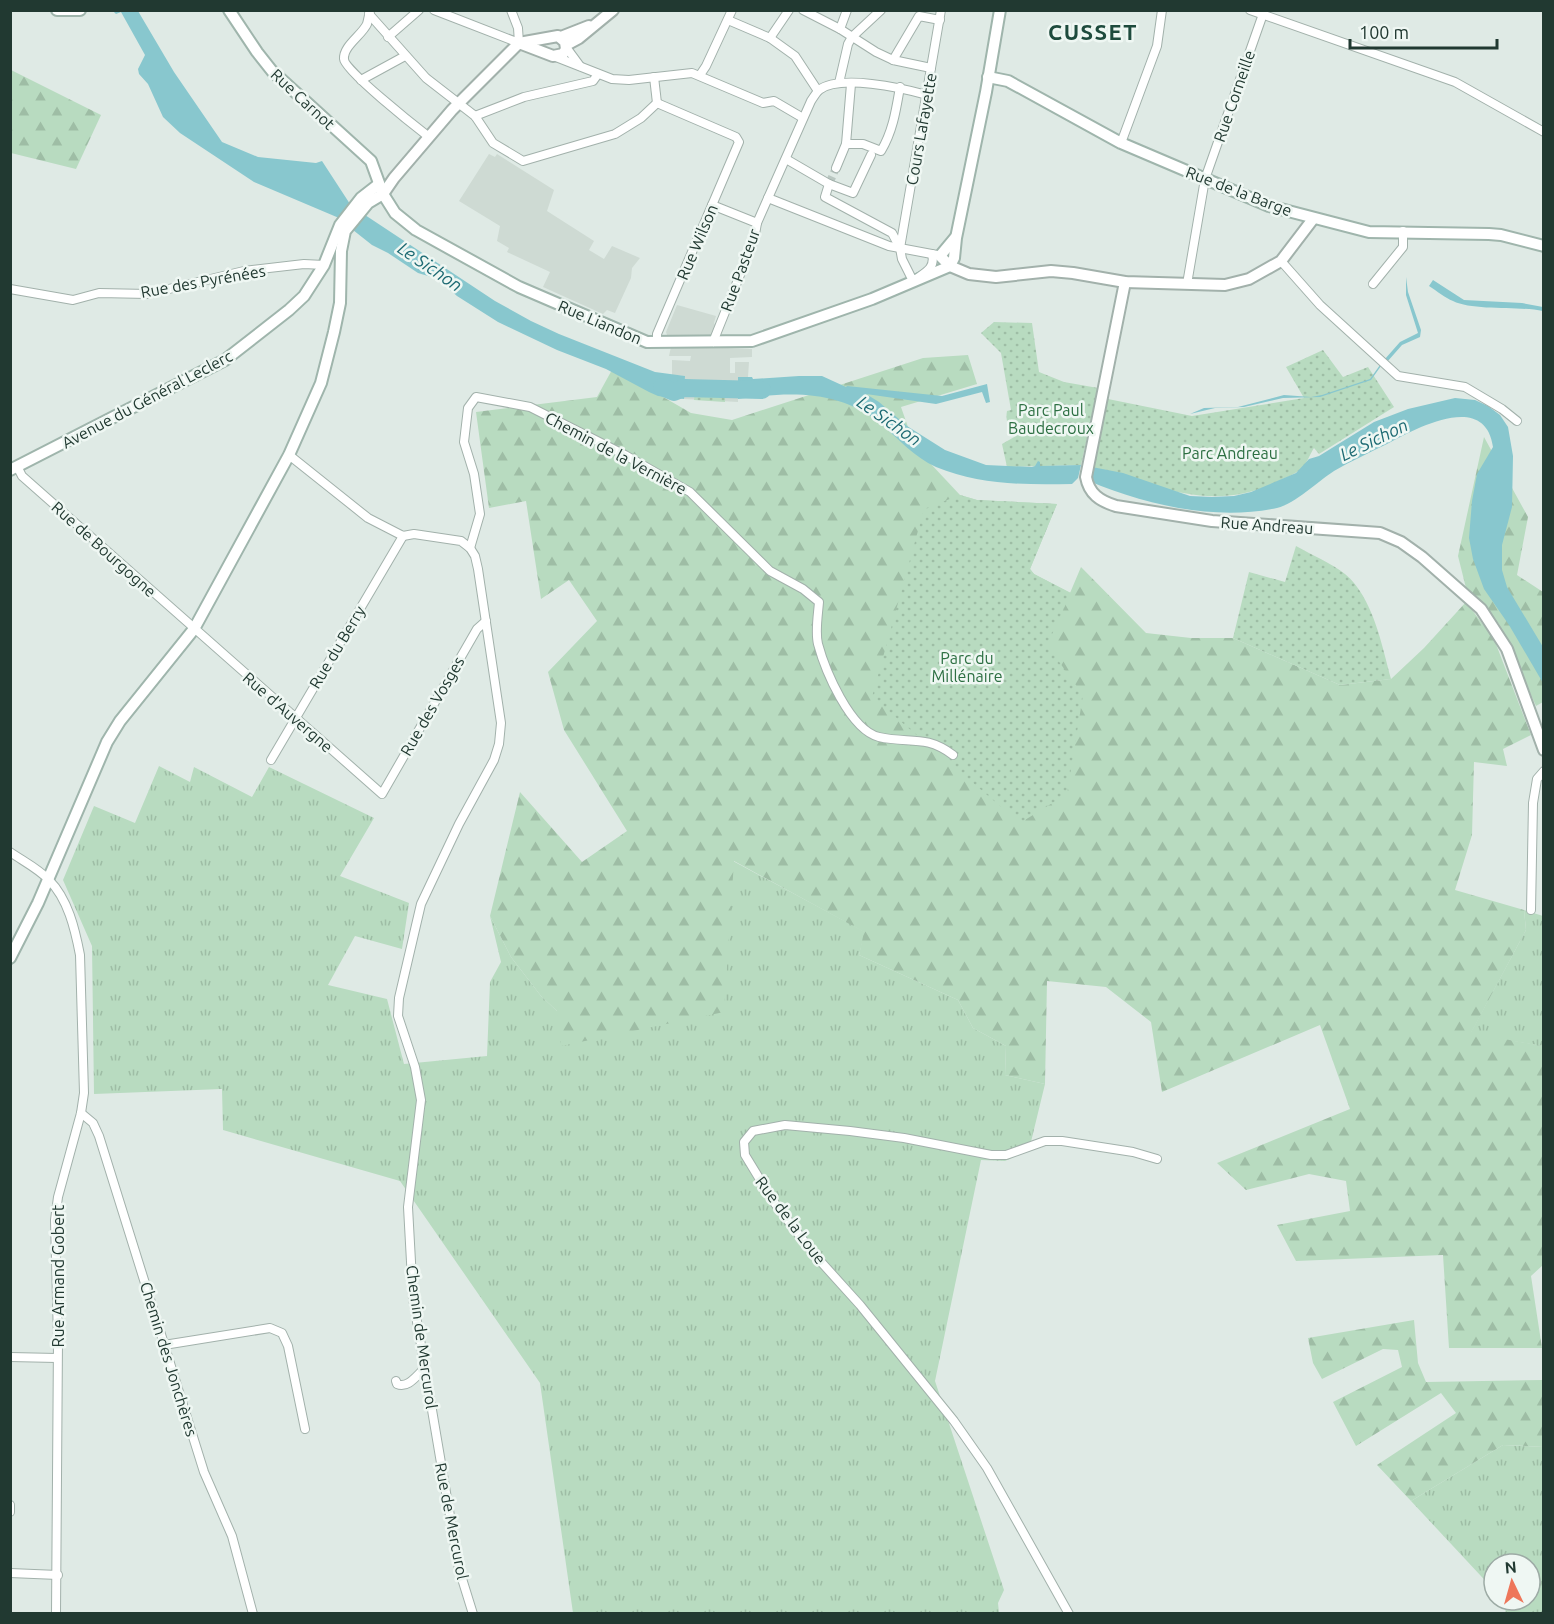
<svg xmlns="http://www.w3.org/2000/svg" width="1554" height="1624" viewBox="0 0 1554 1624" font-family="Ubuntu,sans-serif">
	<defs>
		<pattern id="grass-tufts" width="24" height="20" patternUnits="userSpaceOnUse" patternTransform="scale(1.5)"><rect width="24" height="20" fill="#b8dbc0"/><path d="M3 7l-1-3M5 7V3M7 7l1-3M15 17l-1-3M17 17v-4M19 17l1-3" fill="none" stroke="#9ebda5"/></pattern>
		<pattern id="forest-firs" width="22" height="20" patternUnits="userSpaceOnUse" patternTransform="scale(1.5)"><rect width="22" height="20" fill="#b8dbc0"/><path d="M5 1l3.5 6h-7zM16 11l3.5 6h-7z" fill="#9ebda5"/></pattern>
		<pattern id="park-dots" width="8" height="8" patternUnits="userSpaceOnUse" patternTransform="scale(1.5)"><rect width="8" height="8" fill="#b8dbc0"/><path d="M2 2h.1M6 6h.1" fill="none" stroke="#9ebda5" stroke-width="1.8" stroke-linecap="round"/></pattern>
	</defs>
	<rect width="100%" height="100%" fill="#dfeae5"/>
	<g fill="#cedad3">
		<path d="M489,154L495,157L497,154L554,190L547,211L594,241L589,250L604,259L612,246L640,258L632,268L631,278L615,313L607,310L603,314L543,287L550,272L507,252L509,248L497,241L500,226L459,201Z"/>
		<path d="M677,305L716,316L714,323L727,348L752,349V357L730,358V373H735V362H749L748,377H738V402L684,399L685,376L672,375V360L690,361L691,356H669L671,347L666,332Z"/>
	</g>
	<g fill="url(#grass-tufts)">
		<path d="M159,766L190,782L194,767L252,797L269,767L374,818L340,876L409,903L402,949L355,936L328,985L387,999L404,1064L487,1056L490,982L501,962L490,916L511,957L541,996L557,1011L733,861L865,932L859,955L958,1000L973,1028L1006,1046L1005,1075L1045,1084L1029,1150L1005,1161L981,1160L935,1381L1004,1590L998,1603L999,1613H573L540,1383L400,1181L223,1130L222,1089L94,1094L92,946L63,880L94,806L135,823Z"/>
		<path d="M1524,910L1543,916V1046L1470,1034L1526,930Z"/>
		<path d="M1503,1445L1543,1447V1613H1506L1503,1600H1530V1564H1494V1590L1411,1501Z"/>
	</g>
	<g fill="url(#forest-firs)">
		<path d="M11,70L101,115L76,169L11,153Z"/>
		<path d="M968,355L977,384L901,407L915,447L960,495L977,500L1057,504L1030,569L1034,574L1070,593L1081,567L1146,633L1191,638H1233L1340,685L1391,679L1424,648L1466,602L1494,639L1531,735L1503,749L1507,766L1474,762L1472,835L1455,890L1524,910L1526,930L1471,1033L1543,1046V1265L1531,1276L1542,1348H1449L1443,1255L1296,1261L1277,1225L1350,1211L1346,1181L1309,1174L1246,1190L1217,1163L1350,1109L1320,1025L1162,1092L1151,1022L1106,987L1047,981L1045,1084L1005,1075L1006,1046L973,1028L958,1000L859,955L864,932L734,861L724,1012L561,1046L557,1011L541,996L511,957L490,916L520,792L582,862L627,831L564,730L548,672L597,621L569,580L541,599L526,501L489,508L476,412L597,397L613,368L691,413L732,420L923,358Z"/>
		<path d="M1484,437L1528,517L1517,575L1543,592V702L1536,706L1499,624L1466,588L1458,556Z"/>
		<path d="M1414,1320L1418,1363L1426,1382L1543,1380L1544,1447L1503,1445L1411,1501L1377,1465L1456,1413L1441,1393L1356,1446L1333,1402L1402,1367L1398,1350L1383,1349L1322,1379L1313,1363L1308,1338Z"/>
	</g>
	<g fill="url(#park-dots)">
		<path d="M994,322L1032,323L1039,372L1064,382L1098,388L1081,465L1007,467L1002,444L1016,436C1009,428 1005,422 1007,411L1011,410L1001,353L981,333Z"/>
		<path d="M1323,350L1343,377L1368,367L1394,407L1319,454L1314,448C1310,454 1308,461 1303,467C1295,475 1284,478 1275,483C1209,513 1156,485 1092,467L1108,399L1192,416L1304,398L1286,367Z"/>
		<path d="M696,380H726L725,402L694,400Z"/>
		<path d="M960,495L977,500L1057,504L1030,569L1034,574L1071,593L1047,645L1083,695L1067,794L1020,823L872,697L924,509Z"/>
		<path d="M1296,546C1312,555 1331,563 1345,574C1373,597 1382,646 1391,679L1340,685L1233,638L1249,572L1285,582Z"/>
	</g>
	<g fill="#88c7ce">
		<path d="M113,11H138L174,72L222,142L258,157L316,163L322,161L350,204L339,218L254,182L180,133L163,117L148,84L139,74L138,69L145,55L121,12L116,14Z"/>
		<path d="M365,215L495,301L531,321L559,334L655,372L685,376L684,399L658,396L649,392L606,369L557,350L498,322L457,296L438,279L418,273L388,253L372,245L353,230Z"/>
		<path d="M1406,277L1408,292L1421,330L1420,337L1402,345L1387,362L1385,359L1400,342L1418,333L1406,295Z"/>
		<path d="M1433,280L1464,300L1522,303L1543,307V311C1519,306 1473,311 1453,301C1445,298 1437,291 1429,286Z"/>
		<path d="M1380,365L1381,366L1371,380L1320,397L1283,398L1244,407L1215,408L1190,414L1204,408L1238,407L1284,395L1311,397L1322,395L1370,379Z"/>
		<path d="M799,376H822L846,387L847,386L942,396L987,384L990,402L986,403L982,392L936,404L866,394L879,402L907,426L945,450L986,465L1032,467L1035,466L1038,461L1040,462V466L1081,465L1078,478L1072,484C1026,485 980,485 936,467C914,457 900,440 882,425C840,389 789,392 738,399V377H752L753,379Z"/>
		<path d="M1455,398L1475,400L1488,406L1500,415L1508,427L1513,456L1512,507L1502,545V570L1507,587L1543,647V683L1509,625L1484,589L1473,559L1469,538L1472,501L1477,474L1493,447C1485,390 1415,429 1387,444C1369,453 1351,461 1334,471C1317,482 1296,503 1277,508C1215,521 1146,505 1089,481L1092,467L1123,473L1190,496L1212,497L1234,496L1251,492L1296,473L1309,459L1319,456L1374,422L1408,409Z"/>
	</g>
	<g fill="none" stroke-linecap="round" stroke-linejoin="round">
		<path stroke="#88c7ce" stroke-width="18" d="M662,387L674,392L684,388L762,390"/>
		<path stroke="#b9c7c1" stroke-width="8" stroke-dasharray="8 4" stroke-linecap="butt" d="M829,184L836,168"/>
		<g stroke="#a2b1ab" stroke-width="10">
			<g id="minor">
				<path d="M434,10L519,43L518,28L511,10"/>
				<path d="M803,10L840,29L876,52L893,60L931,68"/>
				<path d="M1250,10L1455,82L1544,132"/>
				<path d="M370,11C369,15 368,20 367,24C362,35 343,46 344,59C344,70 416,127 429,137"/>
				<path d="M369,14L426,78L475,116L493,143L523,161L615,134L641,118L657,103"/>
				<path d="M728,20L770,38L795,56L818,91"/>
				<path d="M840,29L847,10"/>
				<path d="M388,37L419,10"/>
				<path d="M770,38L789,10"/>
				<path d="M566,47L580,66"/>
				<path d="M556,57L612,79L629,80L692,73L763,103L774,101L803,118"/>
				<path d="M893,60L919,16L940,20"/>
				<path d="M700,75L706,66L732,10"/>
				<path d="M654,77L657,103"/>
				<path d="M361,80L405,56"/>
				<path d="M839,83L848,44L852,37L881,10"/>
				<path d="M657,103L736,137L739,142L657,334V342"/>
				<path d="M475,116L524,97L593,81L598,74"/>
				<path d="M1121,143L1157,46L1162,10"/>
				<path d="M846,144H863L881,151C893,131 896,110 900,87"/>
				<path d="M786,159L829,184L825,197L892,233L900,248L902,259L913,281C924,273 936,269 932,254"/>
				<path d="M836,168L846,144L851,84"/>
				<path d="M829,184L853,193L871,155"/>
				<path d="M768,198L889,246L937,255"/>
				<path d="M712,205L757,223"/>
				<path d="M900,248L941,10"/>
				<path d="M1281,261L1320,305L1398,376L1465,387L1502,409L1517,421"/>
				<path d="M1187,284L1205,179L1263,14"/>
				<path d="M1373,284L1403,247V231"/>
				<path d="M10,289L73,300L99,293L148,294L244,271L304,264L324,265"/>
				<path d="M713,342L754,240L757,223L811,101C813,98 816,93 819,90C840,74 902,88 927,95"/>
				<path d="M289,455L368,518L403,536L414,534L461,541L470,548L475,556L478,569L501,723L499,744L494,760L459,824L421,904L399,998L398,1016L415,1067L421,1100L408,1207L413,1298L459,1569L473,1614"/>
				<path d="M17,466L22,476L382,794L477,629L486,621"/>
				<path d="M470,548L480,514L474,474L464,442L468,408L476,397L530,407L625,455L690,492L770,571L803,589L819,602C818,615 815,632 818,644C825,670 850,730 879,737C909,744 925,734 953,755"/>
				<path d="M271,760L403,536"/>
				<path d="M10,852C23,861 39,869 49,880C68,899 75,929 80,955L84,1093L81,1113L58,1197L55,1220L58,1340L56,1614"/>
				<path d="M1531,910L1533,803L1537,779L1544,771"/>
				<path d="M81,1113L93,1123L99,1136L204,1472L232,1536L253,1614"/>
				<path d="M164,1345L270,1328L282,1333L288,1346L305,1429"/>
				<path d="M10,1357L57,1358"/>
				<path d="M396,1381L397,1384C408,1389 417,1375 425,1368"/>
				<path d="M10,1505V1512"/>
				<path d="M10,1573L58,1575"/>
				<path d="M1069,1614L987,1468L954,1421L860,1305L813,1253L773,1201L745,1155L744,1142L753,1131L785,1125L850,1131L904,1138L991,1155H1006L1045,1141H1062L1133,1152L1157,1159"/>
			</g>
		</g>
		<g stroke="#a2b1ab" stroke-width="14">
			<g id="tertiary">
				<path d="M561,37L589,26"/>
				<path d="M566,45L579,38L613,10"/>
				<path d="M383,194L394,178L452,110L519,43L558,36L565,42L566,49L563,54L553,56L519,43"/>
				<path d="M950,266L969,274L996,277L1051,271L1073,273L1125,282L1225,285L1249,279L1281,261L1313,219"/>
				<path d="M1125,282L1086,477C1089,494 1100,501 1116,506L1212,521L1380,533L1401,542L1422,557L1481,609L1507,649L1544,750"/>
			</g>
		</g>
		<g stroke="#9fb5ac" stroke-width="14">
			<g id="secondary">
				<path d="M57,10H80"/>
				<path d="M229,10L257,52L272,71L371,161L383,194L395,213L416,230L519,287L647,342L752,341L872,299L950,266L954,258L956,238L986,92L1000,10"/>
				<path d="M988,77L1008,81L1121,143L1269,206L1369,232L1489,234L1501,235L1544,246"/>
				<path d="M950,266L940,256L955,238"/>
				<path d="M10,470L225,360L289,310L304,296L324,265L340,225L361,198L379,184"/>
				<path d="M10,958L38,903L107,742L120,721L194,629L289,455L321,383L334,332L340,303L341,251L345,231L368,203L383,194"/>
			</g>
		</g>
		<use href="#minor" stroke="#fff" stroke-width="8"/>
		<use href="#tertiary" stroke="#fff" stroke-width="10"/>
		<use href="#secondary" stroke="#fff" stroke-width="10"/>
	</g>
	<g text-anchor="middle" stroke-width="5" stroke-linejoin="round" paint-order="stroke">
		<g font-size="16" fill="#213931" stroke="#eff7f3">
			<text transform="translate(1234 96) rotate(-71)" y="6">Rue Corneille</text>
			<text transform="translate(303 99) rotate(43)" y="6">Rue Carnot</text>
			<text transform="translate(921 129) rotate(-80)" y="6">Cours Lafayette</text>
			<text transform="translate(1239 191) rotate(21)" y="6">Rue de la Barge</text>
			<text transform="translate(697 242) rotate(-67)" y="6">Rue Wilson</text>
			<text transform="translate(740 270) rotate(-70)" y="6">Rue Pasteur</text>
			<text transform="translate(203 281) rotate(-10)" y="6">Rue des Pyrénées</text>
			<text transform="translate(600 322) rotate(23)" y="6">Rue Liandon</text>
			<text transform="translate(147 399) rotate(-28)" y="6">Avenue du Général Leclerc</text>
			<text transform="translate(616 453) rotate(28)" y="6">Chemin de la Vernière</text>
			<text transform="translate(1267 525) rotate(4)" y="6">Rue Andreau</text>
			<text transform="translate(104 549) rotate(42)" y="6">Rue de Bourgogne</text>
			<text transform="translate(337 647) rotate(-59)" y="6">Rue du Berry</text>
			<text transform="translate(432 706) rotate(-60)" y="6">Rue des Vosges</text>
			<text transform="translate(288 712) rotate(41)" y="6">Rue d'Auvergne</text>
			<text transform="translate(791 1220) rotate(53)" y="6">Rue de la Loue</text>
			<text transform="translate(58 1276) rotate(-90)" y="6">Rue Armand Gobert</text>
			<text transform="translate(422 1337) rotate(82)" y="6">Chemin de Mercurol</text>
			<text transform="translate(169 1359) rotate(73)" y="6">Chemin des Jonchères</text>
			<text transform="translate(452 1521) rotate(79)" y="6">Rue de Mercurol</text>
		</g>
		<g font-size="16" fill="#2c6f42" stroke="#eff7f3">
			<text x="1051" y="416">Parc Paul<tspan x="1051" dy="18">Baudecroux</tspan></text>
			<text x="1230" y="459">Parc Andreau</text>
			<text x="967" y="664">Parc du<tspan x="967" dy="18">Millénaire</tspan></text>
		</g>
		<g font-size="18" font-style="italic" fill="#1d6a73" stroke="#eff7f3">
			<text transform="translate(430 267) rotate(34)" y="6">Le Sichon</text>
			<text transform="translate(889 421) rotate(35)" y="6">Le Sichon</text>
			<text transform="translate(1374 440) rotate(-26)" y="6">Le Sichon</text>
		</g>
		<g font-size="22" font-weight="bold" letter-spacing="1.5" fill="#1e4b3d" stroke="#eff7f3">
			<text x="1093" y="40">CUSSET</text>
		</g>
	</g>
	<rect width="1554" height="1624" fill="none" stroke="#213931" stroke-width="24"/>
	<g transform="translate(1512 1582) rotate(355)"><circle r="28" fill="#eff7f3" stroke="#9daba5" stroke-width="1.5"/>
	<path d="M0-4.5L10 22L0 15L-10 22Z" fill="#ee765a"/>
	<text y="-9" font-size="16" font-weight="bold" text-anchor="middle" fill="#213931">N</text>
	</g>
	<path d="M1350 39v9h147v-9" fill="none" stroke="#213931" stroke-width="3"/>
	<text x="1359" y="39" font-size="18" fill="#213931" stroke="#eff7f3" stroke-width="4.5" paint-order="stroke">100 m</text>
</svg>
